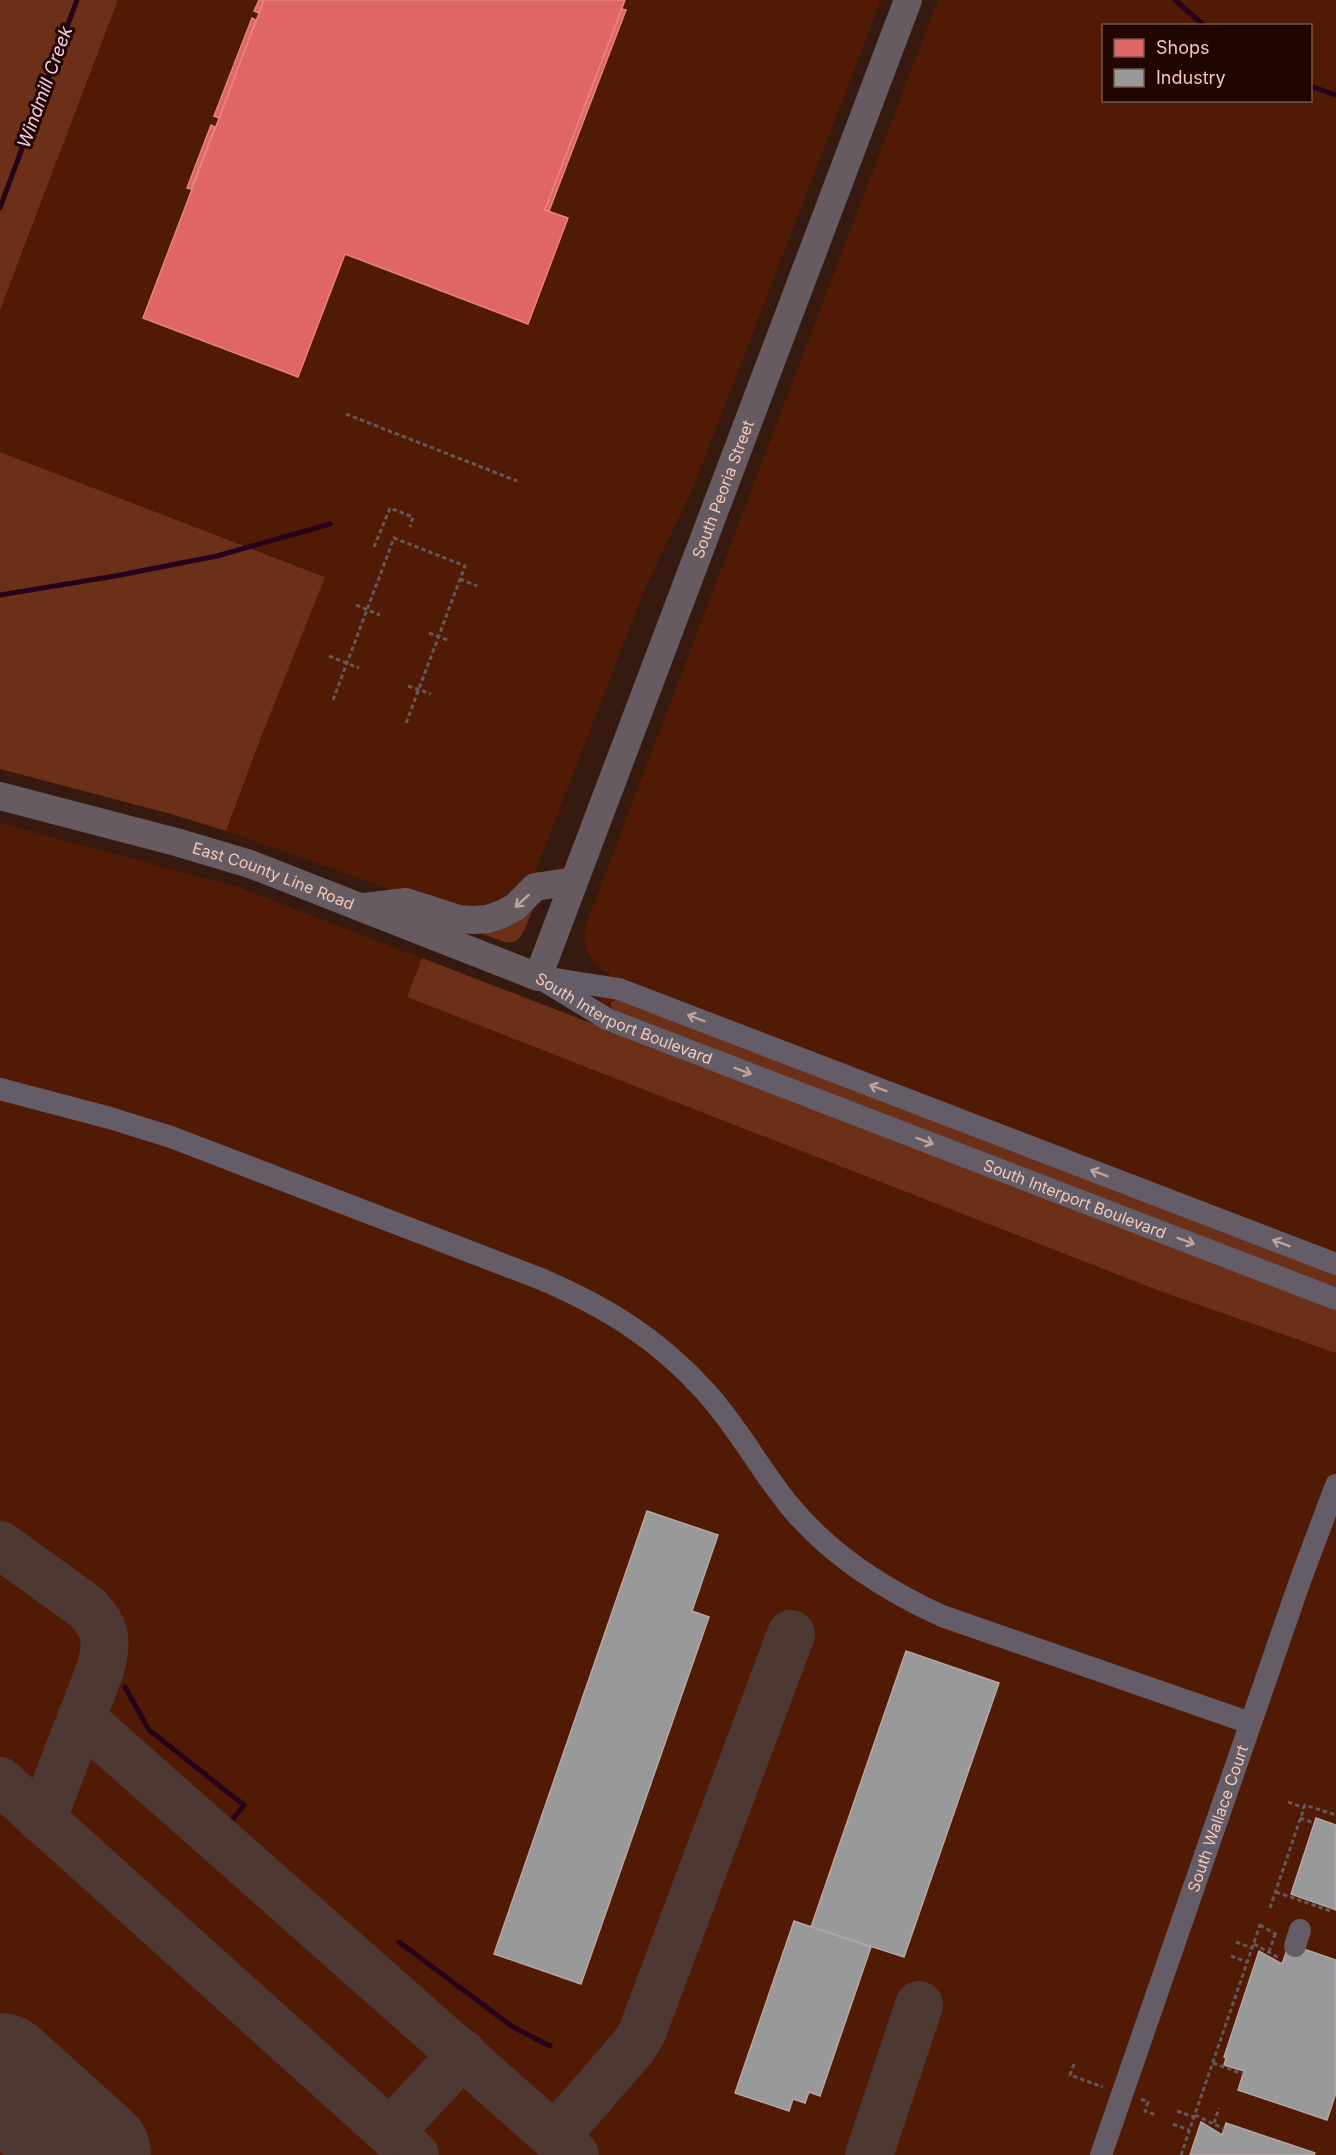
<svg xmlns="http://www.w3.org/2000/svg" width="1336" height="2155" viewBox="0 0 1336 2155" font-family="Inter,sans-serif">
	<rect width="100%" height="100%" fill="#361a10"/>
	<g fill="#501a04" fill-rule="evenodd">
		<path d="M118,0H881L693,488L644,591L532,880L513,901L452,911L226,831L322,575L0,452V310Z"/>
		<path d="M938,0H1336V2155H0V823L241,888L591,1024L610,973L598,967L589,956L584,940L587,922ZM1104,26H1310V100H1104Z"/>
	</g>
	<g fill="#6c3019">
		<path d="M0,0H118L0,310Z"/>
		<path d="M0,452L325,577L261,737L226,831L171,814L0,769Z"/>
		<path d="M534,906C517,949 520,949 476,931Z"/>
		<path d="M422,958L1336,1310V1353L1160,1291L407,997Z"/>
		<path d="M619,999L1336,1275V1288L613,1010L611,1007V1002Z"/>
	</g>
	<g fill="#e06666" stroke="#e6837f" stroke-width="1.5">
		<path d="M259,0H264L259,13L254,11Z"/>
		<path d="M264,0H625L545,210L568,218L528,324L345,254L298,377L143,318Z"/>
		<path d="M622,9L626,10L549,211L545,210Z"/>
		<path d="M252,18L256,20L219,118L214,116Z"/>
		<path d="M211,125L215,127L191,189L187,188Z"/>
	</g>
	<g fill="#999" stroke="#b4a7a3" stroke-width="1.5">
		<path d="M647,1511L718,1535L692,1611L709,1617L581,1984L494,1954Z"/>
		<path d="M906,1651L999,1683L904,1957L811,1927Z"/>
		<path d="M1316,1818L1336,1825V1910L1291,1894Z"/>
		<path d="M794,1921L871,1947L820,2096L809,2092L805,2103L793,2099L789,2111L735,2093Z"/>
		<path d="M1289,1944L1336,1960V2093L1327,2120L1238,2090L1244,2071L1224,2065L1226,2058L1224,2057L1259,1951L1282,1964Z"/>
		<path d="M1201,2122L1222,2135L1226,2123L1315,2153L1314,2155H1190Z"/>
	</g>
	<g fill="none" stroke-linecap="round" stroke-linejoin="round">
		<g stroke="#27021b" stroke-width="5">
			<path d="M1175,0L1205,26"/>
			<path d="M1310,86L1336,95"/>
			<path d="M0,208L77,0"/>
			<path d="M0,595L115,576L217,556L330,524"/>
			<path d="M125,1687L149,1730L244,1805L232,1820"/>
			<path d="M399,1942L513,2027L550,2046"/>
		</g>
		<g stroke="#4e3833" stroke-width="48">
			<path d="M0,1545L86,1607C107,1628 108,1642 100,1670L42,1820"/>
			<path d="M81,1718L575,2155"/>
			<path d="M0,1781L415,2155"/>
			<path d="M390,2132L463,2054"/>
			<path d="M555,2137L633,2047L642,2033L791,1634"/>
			<path d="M869,2155L919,2005"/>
		</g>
		<path stroke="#4e3833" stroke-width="118" d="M0,2072L92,2155"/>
		<g stroke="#64585b" stroke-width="3" stroke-dasharray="4.5 3" stroke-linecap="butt">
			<path d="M346,414L517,481"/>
			<path d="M374,547L390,508L413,517L410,527"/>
			<path d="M460,579L477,586"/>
			<path d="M356,605L380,615"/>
			<path d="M429,633L450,641"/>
			<path d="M329,656L359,668"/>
			<path d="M408,686L431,694"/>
			<path d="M333,700L394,538L465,566L405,726"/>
			<path d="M1288,1802L1304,1808"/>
			<path d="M1300,1818L1314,1823"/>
			<path d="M1276,1892L1330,1911L1331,1908"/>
			<path d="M1270,1908L1305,1805L1336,1815"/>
			<path d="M1260,1925L1279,1936"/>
			<path d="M1236,1942L1252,1948"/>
			<path d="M1254,1944L1279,1958"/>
			<path d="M1269,1952L1275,1934"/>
			<path d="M1231,1956L1247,1962"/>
			<path d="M1213,2063L1243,2074"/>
			<path d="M1074,2064L1070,2075L1103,2087"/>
			<path d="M1141,2099L1148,2102L1145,2111L1156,2115"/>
			<path d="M1177,2111L1194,2117"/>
			<path d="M1195,2115L1224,2129"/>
			<path d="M1214,2123L1219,2108"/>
			<path d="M1173,2124L1189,2130"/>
			<path d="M1181,2155L1261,1922"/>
		</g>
		<g stroke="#645c66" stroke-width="22">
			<path id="s1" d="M538,977L607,1019L1336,1299"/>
			<path d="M549,978L619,989L1336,1264"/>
			<path d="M0,1089L110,1118L171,1137L541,1279C606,1307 657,1338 705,1391C737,1426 759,1468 789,1505C829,1554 885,1590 942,1616L1250,1723"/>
			<path d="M1295,1946L1300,1930"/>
			<path id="s2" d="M1101,2155L1300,1581L1336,1485"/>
		</g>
		<g stroke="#665b61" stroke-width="28">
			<path id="s3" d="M0,796L176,842L250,864L538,977L908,0"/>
			<path d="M364,907L406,902L459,919L473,920L488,919L502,914L515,907L535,887L574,881"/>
		</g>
	</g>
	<defs><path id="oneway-shaft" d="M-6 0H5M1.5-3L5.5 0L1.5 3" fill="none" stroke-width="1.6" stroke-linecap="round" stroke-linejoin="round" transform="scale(1.5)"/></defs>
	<use stroke="#c2a29a" href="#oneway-shaft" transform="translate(522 901) rotate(138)"/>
	<g stroke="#c1a29c">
		<use href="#oneway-shaft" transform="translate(696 1018) rotate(-159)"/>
		<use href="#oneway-shaft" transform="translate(743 1071) rotate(21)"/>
		<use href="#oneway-shaft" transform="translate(878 1088) rotate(-159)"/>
		<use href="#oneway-shaft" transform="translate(925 1141) rotate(21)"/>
		<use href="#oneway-shaft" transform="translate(1099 1173) rotate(-159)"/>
		<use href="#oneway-shaft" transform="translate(1186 1241) rotate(21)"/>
		<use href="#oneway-shaft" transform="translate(1281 1243) rotate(-159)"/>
	</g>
	<g text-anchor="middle" stroke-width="6" stroke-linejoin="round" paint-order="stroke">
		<g font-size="16" fill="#f3c8b9" stroke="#210500">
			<text dy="6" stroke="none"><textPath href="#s3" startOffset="1090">South Peoria Street</textPath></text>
			<text dy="6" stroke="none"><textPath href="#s3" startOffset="285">East County Line Road</textPath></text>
			<text dy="6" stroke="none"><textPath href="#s1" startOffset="96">South Interport Boulevard</textPath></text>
			<text dy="6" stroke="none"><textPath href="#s1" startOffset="582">South Interport Boulevard</textPath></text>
			<text dy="6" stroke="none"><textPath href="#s2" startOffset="356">South Wallace Court</textPath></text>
		</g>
		<g font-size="18" font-style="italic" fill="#f6cee7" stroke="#210500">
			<text transform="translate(45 87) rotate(-70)" y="6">Windmill Creek</text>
		</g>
	</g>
	<rect x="1102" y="24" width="210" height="78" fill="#210500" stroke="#75534a" stroke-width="1.5"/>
	<rect x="1114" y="39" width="30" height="18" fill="#e06666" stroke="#75534a" stroke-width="1.5"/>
	<text x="1156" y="54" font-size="18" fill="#f3c8b9">Shops</text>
	<rect x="1114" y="69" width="30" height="18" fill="#999999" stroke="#75534a" stroke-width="1.5"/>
	<text x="1156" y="84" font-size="18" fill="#f3c8b9">Industry</text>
</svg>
